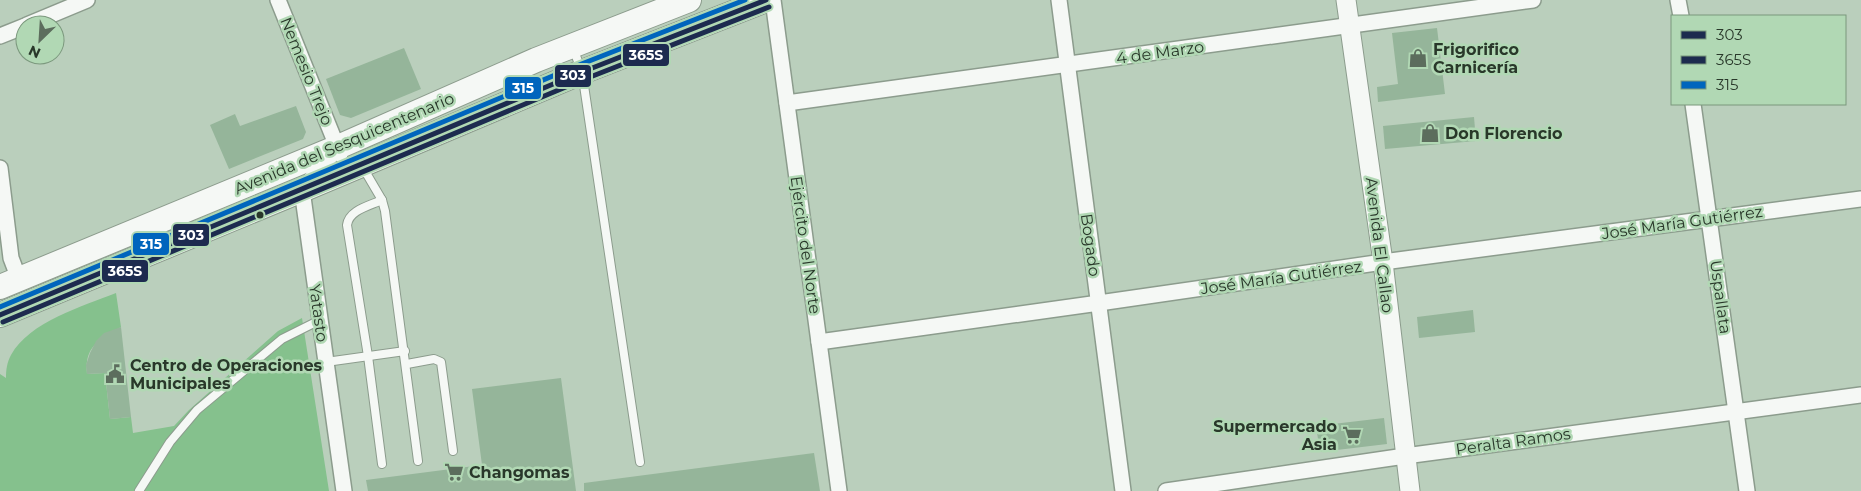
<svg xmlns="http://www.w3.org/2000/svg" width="1861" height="491" viewBox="0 0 1861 491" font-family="Montserrat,sans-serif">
	<rect width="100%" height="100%" fill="#bacfbc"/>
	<path fill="#85c18d" d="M116,293L121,327C100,339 84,346 87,374L105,373L110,419L131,417L133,433L174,426L189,410L278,331L302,318L329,491H0V374L6,378C6,370 7,362 11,355C29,322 83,306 116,293Z"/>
	<g fill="#95b59a">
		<path d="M1437,28L1445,94L1378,102L1377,87L1398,84L1392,33Z"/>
		<path d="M404,48L421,89L351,118L340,115L326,79Z"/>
		<path d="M296,106L306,132L303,139L229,169L210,125L235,114L240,126Z"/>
		<path d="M1474,117L1476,141L1385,149L1383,126Z"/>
		<path d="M1473,310L1475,332L1419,338L1417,317Z"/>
		<path d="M121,327L131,417L110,419L105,373L87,374L86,365L90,353L96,341L104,333Z"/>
		<path d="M561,378L576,491H368L366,480L482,465L472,389Z"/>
		<path d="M1384,418L1387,444L1320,452L1316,426Z"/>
		<path d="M814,453L820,491H584V483Z"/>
	</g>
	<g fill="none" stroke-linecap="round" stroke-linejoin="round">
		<g stroke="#8c9c8d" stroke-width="10">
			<g id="service">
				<path d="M573,48L582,72L640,462"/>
				<path d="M362,166L382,200L385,211L418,461"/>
				<path d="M382,200C369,206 349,210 347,225L368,356L382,464"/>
				<path d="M326,362L405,351"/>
				<path d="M407,364L434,359L441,362L453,451"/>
				<path d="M139,491L170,442L197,410L282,339L320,320"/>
			</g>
		</g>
		<g stroke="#8c9c8d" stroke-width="18">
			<g id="minor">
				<path d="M278,0L340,154"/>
				<path d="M773,0L839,491"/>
				<path d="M1059,0L1123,491"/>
				<path d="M1678,0L1681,16"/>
				<path d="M27,25L87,0"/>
				<path d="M0,36L25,26"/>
				<path d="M787,103L1533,0"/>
				<path d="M1693,104L1747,491"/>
				<path d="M334,152L302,190L344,491"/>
				<path d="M0,168L11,258L19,279"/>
				<path d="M819,342L1099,303L1383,262L1861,199"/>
				<path d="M1166,491L1405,456L1861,395"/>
			</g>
		</g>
		<g stroke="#8c9c8d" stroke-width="21">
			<path id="tertiary" d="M1346,0L1383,262L1410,491"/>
		</g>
		<g stroke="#8c9c8d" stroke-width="26">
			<g id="primary">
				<path d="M0,287L338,147L536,60L689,0"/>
				<path d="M0,315L302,190L582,72L766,0"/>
			</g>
		</g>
		<use href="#service" stroke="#f5f8f5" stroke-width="8"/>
		<use href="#minor" stroke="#f5f8f5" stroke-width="15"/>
		<use href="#tertiary" stroke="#f5f8f5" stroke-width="19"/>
		<use href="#primary" stroke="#f5f8f5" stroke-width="24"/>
		<g stroke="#b1d8b4" stroke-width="9">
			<path id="bus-1" d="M0,315L582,72L766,0"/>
		</g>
		<g stroke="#b1d8b4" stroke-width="9">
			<path id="bus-2" d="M3,322L585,79L769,7"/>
		</g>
		<g stroke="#b1d8b4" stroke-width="9">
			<path id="bus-3" d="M0,307L579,65L745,0"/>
		</g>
		<use href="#bus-1" stroke="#1d2b4f" stroke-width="5"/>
		<use href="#bus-2" stroke="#1d2b4f" stroke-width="5"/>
		<use href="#bus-3" stroke="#0065bd" stroke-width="5"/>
	</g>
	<defs>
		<g id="shop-bare" transform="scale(1.5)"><path d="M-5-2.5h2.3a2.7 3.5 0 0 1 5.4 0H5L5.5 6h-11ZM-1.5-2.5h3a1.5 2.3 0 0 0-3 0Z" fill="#5c6d5d" stroke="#b1d8b4" stroke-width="2.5" paint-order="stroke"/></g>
		<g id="civic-bare" transform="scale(1.5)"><path d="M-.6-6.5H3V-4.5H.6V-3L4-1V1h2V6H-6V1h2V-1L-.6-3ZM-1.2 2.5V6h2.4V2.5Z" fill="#5c6d5d" stroke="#b1d8b4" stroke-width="2.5" paint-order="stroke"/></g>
		<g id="supermarket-bare" transform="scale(1.5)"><path d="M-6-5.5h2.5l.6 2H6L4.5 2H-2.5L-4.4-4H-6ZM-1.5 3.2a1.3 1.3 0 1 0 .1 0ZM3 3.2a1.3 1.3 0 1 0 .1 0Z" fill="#5c6d5d" stroke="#b1d8b4" stroke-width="2.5" paint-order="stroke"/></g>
	</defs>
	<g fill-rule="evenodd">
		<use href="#shop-bare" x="1418" y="58"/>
		<use href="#shop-bare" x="1430" y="133"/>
		<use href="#civic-bare" x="115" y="374"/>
		<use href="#supermarket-bare" x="1352" y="435"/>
		<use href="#supermarket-bare" x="454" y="472"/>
	</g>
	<circle fill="#29382a" stroke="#b1d8b4" stroke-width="2" cx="260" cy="215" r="4.5"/>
	<g text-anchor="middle" stroke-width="5" stroke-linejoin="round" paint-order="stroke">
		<g font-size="16" font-weight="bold" fill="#29382a" stroke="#b1d8b4" text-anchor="start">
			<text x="1433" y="55">Frigorifico<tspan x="1433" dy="18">Carnicería</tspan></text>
			<text x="1445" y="139">Don Florencio</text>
			<text x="130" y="371">Centro de Operaciones<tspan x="130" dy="18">Municipales</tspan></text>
			<text x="1337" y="432" text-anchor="end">Supermercado<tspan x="1337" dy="18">Asia</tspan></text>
			<text x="469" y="478">Changomas</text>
		</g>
		<g font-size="16" fill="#29382a" stroke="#b1d8b4">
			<text transform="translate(1160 52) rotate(-8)" y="6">4 de Marzo</text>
			<text transform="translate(307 71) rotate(68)" y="6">Nemesio Trejo</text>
			<text transform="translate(344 143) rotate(-23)" y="6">Avenida del Sesquicentenario</text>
			<text transform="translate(1682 222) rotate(-8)" y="6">José María Gutiérrez</text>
			<text transform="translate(806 245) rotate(82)" y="6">Ejército del Norte</text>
			<text transform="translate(1091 245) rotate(82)" y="6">Bogado</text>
			<text transform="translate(1380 245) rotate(83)" y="6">Avenida El Callao</text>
			<text transform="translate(1281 277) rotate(-8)" y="6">José María Gutiérrez</text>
			<text transform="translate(1721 297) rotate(82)" y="6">Uspallata</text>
			<text transform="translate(319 313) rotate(82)" y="6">Yatasto</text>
			<text transform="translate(1513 441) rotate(-8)" y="6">Peralta Ramos</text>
		</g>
	</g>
	<g stroke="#b1d8b4" stroke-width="2">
		<rect x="622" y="43" width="48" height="24" rx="5" fill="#1d2b4f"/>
		<rect x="554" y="64" width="38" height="24" rx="5" fill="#1d2b4f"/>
		<rect x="504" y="76" width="38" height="24" rx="5" fill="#0065bd"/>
		<rect x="172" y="223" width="38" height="24" rx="5" fill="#1d2b4f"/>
		<rect x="132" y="232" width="38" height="24" rx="5" fill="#0065bd"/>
		<rect x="101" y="259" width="48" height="24" rx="5" fill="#1d2b4f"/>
	</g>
	<g font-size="14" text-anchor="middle" font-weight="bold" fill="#fff">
		<text x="646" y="60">365S</text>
		<text x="573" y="80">303</text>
		<text x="523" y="93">315</text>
		<text x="191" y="240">303</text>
		<text x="151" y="249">315</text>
		<text x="125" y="276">365S</text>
	</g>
	<rect x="1671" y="15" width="175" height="90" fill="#b1d8b4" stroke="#7b987d"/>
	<rect x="1681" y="31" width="25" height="8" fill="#1d2b4f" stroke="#7b987d"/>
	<text x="1716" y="40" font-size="15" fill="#29382a">303</text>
	<rect x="1681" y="56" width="25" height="8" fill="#1d2b4f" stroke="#7b987d"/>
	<text x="1716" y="65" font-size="15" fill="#29382a">365S</text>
	<rect x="1681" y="81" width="25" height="8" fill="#0065bd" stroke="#7b987d"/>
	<text x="1716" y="90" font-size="15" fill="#29382a">315</text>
	<g transform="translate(40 40) rotate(205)"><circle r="24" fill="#b1d8b4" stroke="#7b987d"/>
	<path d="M0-4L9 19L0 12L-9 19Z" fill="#5c6d5d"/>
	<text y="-8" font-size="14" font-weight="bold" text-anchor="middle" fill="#29382a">N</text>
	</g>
</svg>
